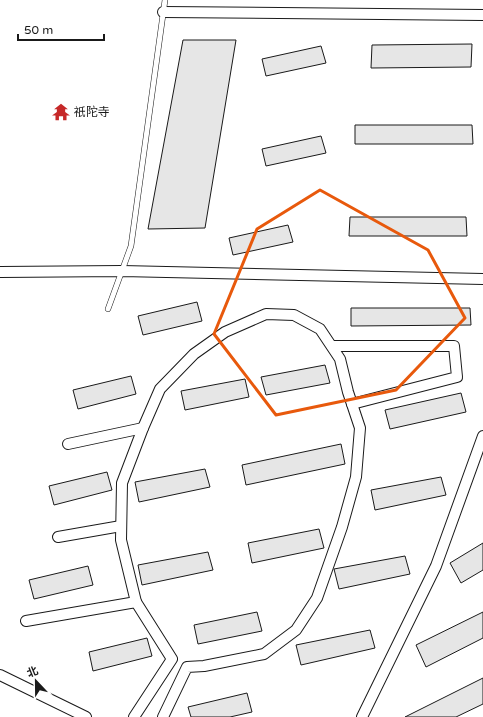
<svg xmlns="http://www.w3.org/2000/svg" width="483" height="717" viewBox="0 0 483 717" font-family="'Varela Round','Noto Sans SC',sans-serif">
	<rect width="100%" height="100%" fill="#fff"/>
	<g fill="#e6e6e6" stroke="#1a1a1a">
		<path d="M183,40H236L205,228L148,229Z"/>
		<path d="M472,44L471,67L371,68L372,45Z"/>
		<path d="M321,46L326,63L266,76L262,59Z"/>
		<path d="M355,125H472L473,144H355Z"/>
		<path d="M321,136L326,153L266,166L262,149Z"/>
		<path d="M350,217H466L467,236H349Z"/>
		<path d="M288,225L293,242L233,255L229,238Z"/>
		<path d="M197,302L202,321L143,335L138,316Z"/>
		<path d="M351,308H470L471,325L351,326Z"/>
		<path d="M325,365L330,383L266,395L261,377Z"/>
		<path d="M131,376L136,394L78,409L73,390Z"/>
		<path d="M245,379L249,397L185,410L181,391Z"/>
		<path d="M461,393L466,412L390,429L385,410Z"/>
		<path d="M341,444L345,464L246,485L242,465Z"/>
		<path d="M205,469L210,487L139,502L135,482Z"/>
		<path d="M107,472L112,490L54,505L49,486Z"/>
		<path d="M441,477L446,495L375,510L371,490Z"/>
		<path d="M319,529L324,548L252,563L248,543Z"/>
		<path d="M483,543V570L461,583L450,563Z"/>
		<path d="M208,552L213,570L142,585L138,565Z"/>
		<path d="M405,556L410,574L339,589L334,569Z"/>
		<path d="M88,566L93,585L34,599L29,580Z"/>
		<path d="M257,612L262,631L198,644L194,625Z"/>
		<path d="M483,612V638L426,667L416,645Z"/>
		<path d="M370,630L375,648L301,665L296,645Z"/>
		<path d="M147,638L152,656L93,671L89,652Z"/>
		<path d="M483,678V704L456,717H405Z"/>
		<path d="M247,693L252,712L230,717H191L188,707Z"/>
	</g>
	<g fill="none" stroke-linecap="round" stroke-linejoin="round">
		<g stroke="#1a1a1a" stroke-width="6">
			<path id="lane" d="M108,309L131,246L165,0"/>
		</g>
		<g stroke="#1a1a1a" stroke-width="12">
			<g id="street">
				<path d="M163,12L483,15"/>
				<path d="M0,272L122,271L483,279"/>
				<path d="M332,346H454L457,377L352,404"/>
				<path d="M68,444L143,428"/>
				<path d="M58,537L121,526"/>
				<path d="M26,621L136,602L121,540L122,483L143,428L160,389L194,354L225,332L266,314L294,315L320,329L340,359L348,392L360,428L356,477L342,527L317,598L296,630L264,654L204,666L187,667L163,717"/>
				<path d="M0,675L86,717"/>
				<path d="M134,717L172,659L136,602"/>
				<path d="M362,717L436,566L483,436"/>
			</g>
		</g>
		<use href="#lane" stroke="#fff" stroke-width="5"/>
		<use href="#street" stroke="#fff" stroke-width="10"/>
	</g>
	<path fill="none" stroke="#e8590c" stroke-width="3" stroke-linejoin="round" d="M320,190L428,250L465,318L396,390L276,415L214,334L257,229Z"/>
	<defs>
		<g id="temple-bare" transform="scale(1.38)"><path d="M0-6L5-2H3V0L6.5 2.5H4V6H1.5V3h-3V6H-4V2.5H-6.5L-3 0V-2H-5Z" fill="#c62828" stroke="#fff" stroke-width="2.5" paint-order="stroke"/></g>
	</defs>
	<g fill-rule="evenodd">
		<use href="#temple-bare" x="61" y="112"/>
	</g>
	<g text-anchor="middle" stroke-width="3" stroke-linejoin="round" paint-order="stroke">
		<g font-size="12" fill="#1a1a1a" stroke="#fff" text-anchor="start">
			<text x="74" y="116">祇陀寺</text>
		</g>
	</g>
	<g transform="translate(36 681) rotate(338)" stroke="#ffffff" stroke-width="3" paint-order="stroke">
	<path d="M0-3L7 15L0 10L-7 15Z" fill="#1a1a1a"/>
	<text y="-6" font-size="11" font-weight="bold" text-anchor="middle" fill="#1a1a1a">北</text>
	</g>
	<path d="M18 34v6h86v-6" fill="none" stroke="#1a1a1a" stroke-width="2"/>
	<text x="24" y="34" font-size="12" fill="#1a1a1a" stroke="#ffffff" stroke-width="3" paint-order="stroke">50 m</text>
</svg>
